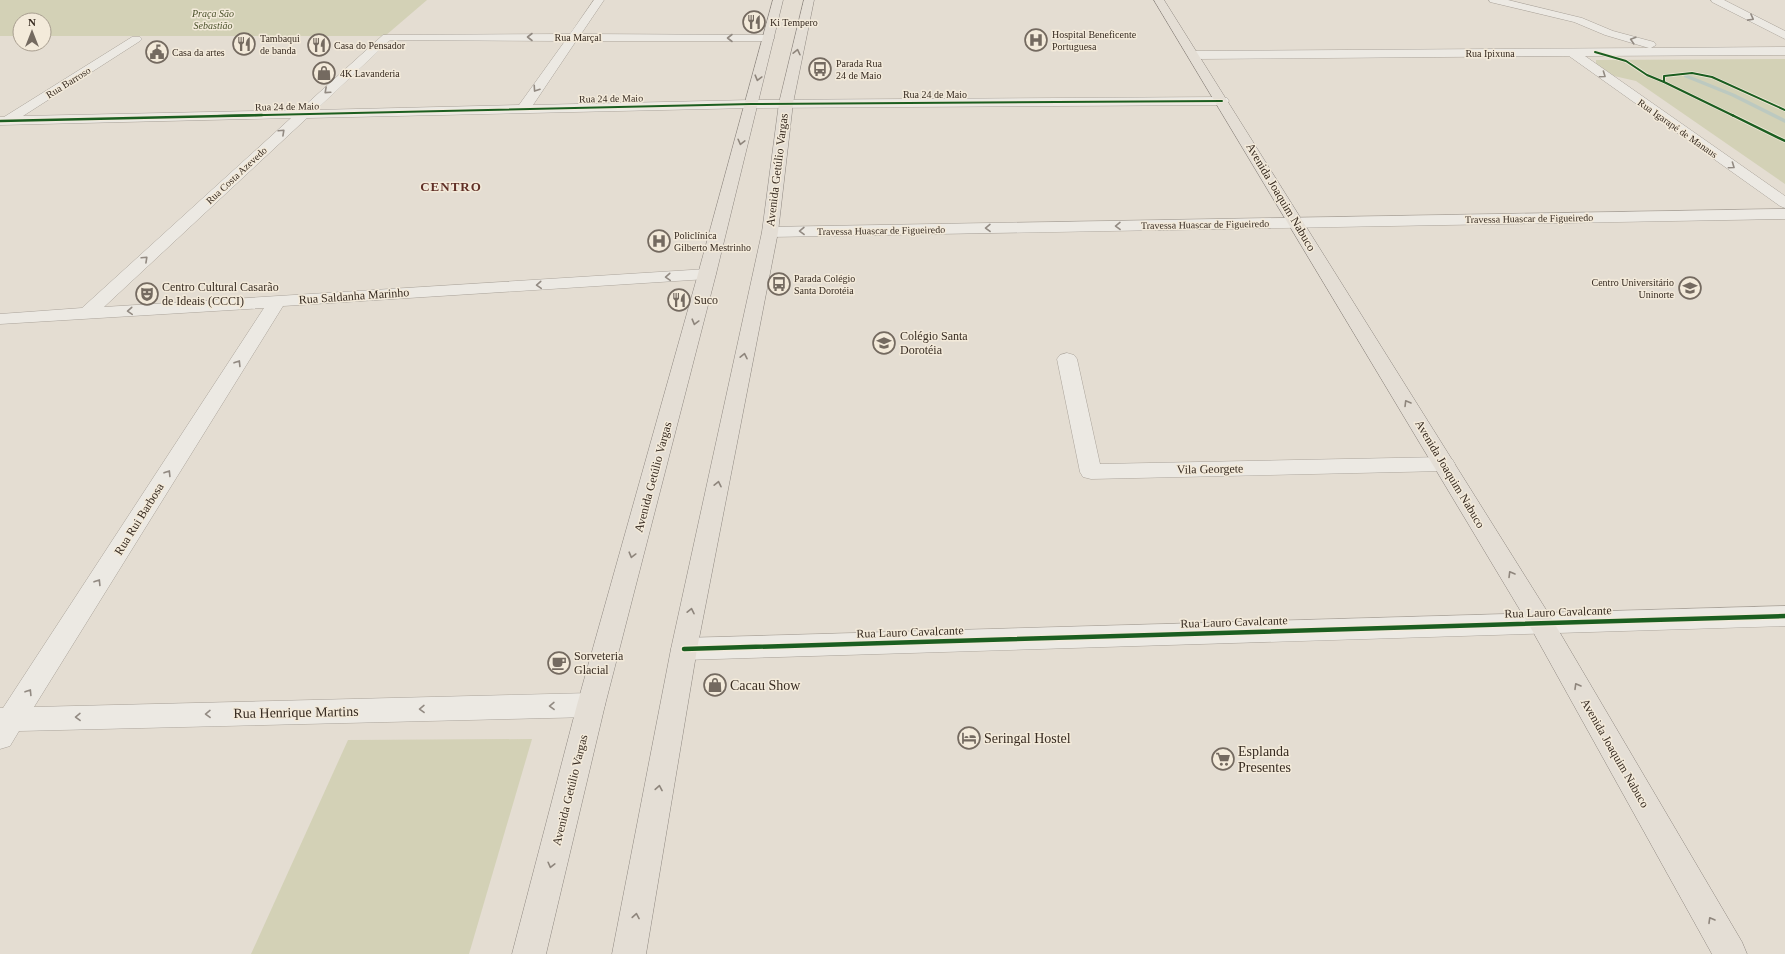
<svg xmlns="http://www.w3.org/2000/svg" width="1785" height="954" viewBox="0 0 1785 954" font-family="'Times New Roman',serif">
	<rect width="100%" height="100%" fill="#e4ddd2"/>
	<g fill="#d3d1b6">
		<path d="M0,0H427L385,36H44V20H20V36H0Z"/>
		<path d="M1785,59V184L1636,81L1614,76L1596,64V60Z"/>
		<path d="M532,739L469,954H251L348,740Z"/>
	</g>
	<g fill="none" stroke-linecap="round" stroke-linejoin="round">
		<path fill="#bcc9c0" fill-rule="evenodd" d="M1684,75H1688L1735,94L1785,119V123L1731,96L1684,77Z"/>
		<g stroke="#aaa39a" stroke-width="1">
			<g id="minor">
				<path d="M594,0H604L581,34L769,35L775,38L769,41H576L533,105L751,100L1222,97L1227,98L1229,101L1227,104L1222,105L751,108L307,118L104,307L707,269L713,270L716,274L713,278L707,279L283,306L34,707L591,693L601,697L605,705L601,713L591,717L19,731L10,746L0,749V708H3L264,308L0,324V314L82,308L291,118L0,125V117H4L132,37H140L142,39L140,41L23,116L300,110L383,35L570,34ZM390,40L565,41L519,105L316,110Z"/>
				<path d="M1489,0H1508L1582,18L1613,31L1654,42L1656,45L1651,48L1785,47V55L1585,56L1785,196V208L1780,206L1569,56L1194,59L1190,58L1188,55L1190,52L1194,51L1649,48L1605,35L1574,22L1490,2Z"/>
				<path d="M1711,0H1724L1785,31V39L1712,2Z"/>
				<path d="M1785,209V219L770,237L764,235L762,232L764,229L770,227Z"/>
				<path d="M1067,353L1074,355L1077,359L1100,464L1444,457L1452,459L1455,464L1452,469L1444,471L1091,479L1083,477L1080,472L1057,359L1060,355Z"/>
				<path d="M1785,606V626L684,660L675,656L671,649L675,642L684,638Z"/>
			</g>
		</g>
		<g stroke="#8f8881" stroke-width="1">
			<g id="major">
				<path d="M773,0H783L716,274L605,705L546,954H512L577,705L698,274Z"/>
				<path d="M804,0H814L793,103L778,232L697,649L646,954H612L671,649L762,232L779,103Z"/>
				<path d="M1154,0H1164L1550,616L1742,942L1747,954H1712L1532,630Z"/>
			</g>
		</g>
		<use href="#minor" fill="#ece9e3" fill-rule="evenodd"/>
		<use href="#major" fill="#e4ded5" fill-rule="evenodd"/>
		<g stroke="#f3eada" stroke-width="3.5">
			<g id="cycleway-far2">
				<path d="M1595,52L1626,61L1647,75L1664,82"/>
				<path d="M217,116L751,104L1222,101"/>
				<path d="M1734,116L1664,82V76L1692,73L1712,77L1785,110"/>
			</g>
		</g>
		<g stroke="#f3eada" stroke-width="4">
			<g id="cycleway-far1">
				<path d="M1732,115L1785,141"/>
				<path d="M0,121L262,115"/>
			</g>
		</g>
		<g stroke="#f3eada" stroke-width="7">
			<path id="cycleway" d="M684,649L1785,616"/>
		</g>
		<use href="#cycleway-far2" stroke="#1b5e20" stroke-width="2"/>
		<use href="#cycleway-far1" stroke="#1b5e20" stroke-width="2.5"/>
		<use href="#cycleway" stroke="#1b5e20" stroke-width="4.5"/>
	</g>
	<defs><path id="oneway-chevron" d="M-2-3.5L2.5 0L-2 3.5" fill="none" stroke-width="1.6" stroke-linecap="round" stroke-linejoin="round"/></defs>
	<g stroke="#928a82">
		<use href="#oneway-chevron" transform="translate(1751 18) rotate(28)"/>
		<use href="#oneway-chevron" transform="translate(530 37) rotate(-180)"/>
		<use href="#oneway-chevron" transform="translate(730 38) rotate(180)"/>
		<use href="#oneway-chevron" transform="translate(1633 40) rotate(-163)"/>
		<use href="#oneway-chevron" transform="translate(1603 75) rotate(35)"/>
		<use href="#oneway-chevron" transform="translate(536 89) rotate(124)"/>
		<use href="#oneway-chevron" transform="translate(327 91) rotate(138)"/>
		<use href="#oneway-chevron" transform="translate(282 132) rotate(-43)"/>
		<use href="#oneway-chevron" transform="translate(1732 166) rotate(35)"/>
		<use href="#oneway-chevron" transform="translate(1118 226) rotate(179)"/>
		<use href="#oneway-chevron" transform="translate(988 228) rotate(179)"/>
		<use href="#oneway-chevron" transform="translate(802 231) rotate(179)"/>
		<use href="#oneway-chevron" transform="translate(145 259) rotate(-43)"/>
		<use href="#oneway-chevron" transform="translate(668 277) rotate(176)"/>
		<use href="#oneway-chevron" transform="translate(539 285) rotate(176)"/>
		<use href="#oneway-chevron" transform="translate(130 311) rotate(176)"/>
		<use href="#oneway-chevron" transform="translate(238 363) rotate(-58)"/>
		<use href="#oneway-chevron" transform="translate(168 473) rotate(-58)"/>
		<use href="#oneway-chevron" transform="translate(98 582) rotate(-58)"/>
		<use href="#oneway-chevron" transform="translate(29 692) rotate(-58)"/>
		<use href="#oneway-chevron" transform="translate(552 706) rotate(179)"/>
		<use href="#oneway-chevron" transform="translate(422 709) rotate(179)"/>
		<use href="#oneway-chevron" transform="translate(208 714) rotate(179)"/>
		<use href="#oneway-chevron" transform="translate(78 717) rotate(179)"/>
	</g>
	<g stroke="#8e857c">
		<use href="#oneway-chevron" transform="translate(797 52) rotate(-77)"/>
		<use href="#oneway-chevron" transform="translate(758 78) rotate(105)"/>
		<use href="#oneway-chevron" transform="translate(741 142) rotate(104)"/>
		<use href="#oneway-chevron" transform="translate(695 322) rotate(105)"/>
		<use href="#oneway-chevron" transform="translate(744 356) rotate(-78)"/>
		<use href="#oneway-chevron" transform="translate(1407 403) rotate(-121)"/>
		<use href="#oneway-chevron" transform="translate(718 484) rotate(-78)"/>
		<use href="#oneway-chevron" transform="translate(632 555) rotate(105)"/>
		<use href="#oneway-chevron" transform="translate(1511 574) rotate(-121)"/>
		<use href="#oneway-chevron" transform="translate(691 611) rotate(-78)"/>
		<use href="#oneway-chevron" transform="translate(1577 686) rotate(-120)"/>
		<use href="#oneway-chevron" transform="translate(659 788) rotate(-80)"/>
		<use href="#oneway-chevron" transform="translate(551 865) rotate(104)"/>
		<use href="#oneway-chevron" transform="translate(636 916) rotate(-80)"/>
		<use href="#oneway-chevron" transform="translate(1711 920) rotate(-120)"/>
	</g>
	<defs>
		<g id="restaurant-ring" transform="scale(1.15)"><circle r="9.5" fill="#f3eada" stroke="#746a60" stroke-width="1.5"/><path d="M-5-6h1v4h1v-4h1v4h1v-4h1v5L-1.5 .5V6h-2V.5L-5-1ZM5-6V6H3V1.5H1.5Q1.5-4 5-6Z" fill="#746a60"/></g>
		<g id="hospital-ring" transform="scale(1.15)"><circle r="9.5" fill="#f3eada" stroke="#746a60" stroke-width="1.5"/><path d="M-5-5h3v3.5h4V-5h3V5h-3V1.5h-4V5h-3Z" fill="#746a60"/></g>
		<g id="civic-ring" transform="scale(1.15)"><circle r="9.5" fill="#f3eada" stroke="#746a60" stroke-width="1.5"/><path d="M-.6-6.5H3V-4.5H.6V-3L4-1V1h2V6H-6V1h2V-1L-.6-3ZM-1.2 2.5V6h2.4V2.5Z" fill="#746a60"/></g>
		<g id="bus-ring" transform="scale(1.15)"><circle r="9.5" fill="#f3eada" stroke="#746a60" stroke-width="1.5"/><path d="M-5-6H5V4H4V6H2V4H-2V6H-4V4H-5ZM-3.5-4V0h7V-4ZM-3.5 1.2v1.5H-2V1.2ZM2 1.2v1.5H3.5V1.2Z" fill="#746a60"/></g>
		<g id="shop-ring" transform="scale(1.15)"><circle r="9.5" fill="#f3eada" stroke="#746a60" stroke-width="1.5"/><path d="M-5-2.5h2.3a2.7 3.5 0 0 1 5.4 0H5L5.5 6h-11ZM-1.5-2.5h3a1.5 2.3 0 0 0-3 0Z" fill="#746a60"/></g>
		<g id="university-ring" transform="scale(1.15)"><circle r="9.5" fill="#f3eada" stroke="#746a60" stroke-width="1.5"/><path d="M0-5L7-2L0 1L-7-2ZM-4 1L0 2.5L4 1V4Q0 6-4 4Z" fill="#746a60"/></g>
		<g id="theatre-ring" transform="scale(1.15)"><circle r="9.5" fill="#f3eada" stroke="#746a60" stroke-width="1.5"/><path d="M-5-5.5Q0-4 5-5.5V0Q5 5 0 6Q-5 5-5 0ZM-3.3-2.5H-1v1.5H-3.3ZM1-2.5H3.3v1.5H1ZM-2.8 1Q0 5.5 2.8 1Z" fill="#746a60"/></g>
		<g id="school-ring" transform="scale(1.15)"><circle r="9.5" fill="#f3eada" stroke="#746a60" stroke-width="1.5"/><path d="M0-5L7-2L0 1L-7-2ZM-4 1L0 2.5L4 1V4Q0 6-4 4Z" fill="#746a60"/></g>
		<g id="cafe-ring" transform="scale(1.15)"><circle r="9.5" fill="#f3eada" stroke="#746a60" stroke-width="1.5"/><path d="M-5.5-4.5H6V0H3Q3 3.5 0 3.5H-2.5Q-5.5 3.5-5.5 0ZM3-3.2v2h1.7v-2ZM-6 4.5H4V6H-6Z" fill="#746a60"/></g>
		<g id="hotel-ring" transform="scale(1.15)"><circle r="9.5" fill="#f3eada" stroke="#746a60" stroke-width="1.5"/><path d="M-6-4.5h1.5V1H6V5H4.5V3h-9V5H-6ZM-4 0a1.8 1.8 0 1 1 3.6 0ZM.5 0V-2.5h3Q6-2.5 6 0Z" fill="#746a60"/></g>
		<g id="supermarket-ring" transform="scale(1.15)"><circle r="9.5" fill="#f3eada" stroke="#746a60" stroke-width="1.5"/><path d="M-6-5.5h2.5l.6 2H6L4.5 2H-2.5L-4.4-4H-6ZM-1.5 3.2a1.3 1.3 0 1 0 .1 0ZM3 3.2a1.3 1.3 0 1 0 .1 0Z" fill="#746a60"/></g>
	</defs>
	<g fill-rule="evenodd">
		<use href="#restaurant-ring" x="754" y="22"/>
		<use href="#hospital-ring" x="1036" y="40"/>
		<use href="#restaurant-ring" x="244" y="44"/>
		<use href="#restaurant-ring" x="319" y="45"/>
		<use href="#civic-ring" x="157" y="52"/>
		<use href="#bus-ring" x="820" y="69"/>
		<use href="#shop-ring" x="324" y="73"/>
		<use href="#hospital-ring" x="659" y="241"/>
		<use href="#bus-ring" x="779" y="284"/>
		<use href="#university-ring" x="1690" y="288"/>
		<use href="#theatre-ring" x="147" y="294"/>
		<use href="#restaurant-ring" x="679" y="300"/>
		<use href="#school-ring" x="884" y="343"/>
		<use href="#cafe-ring" x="559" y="663"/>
		<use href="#shop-ring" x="715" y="685"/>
		<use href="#hotel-ring" x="969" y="738"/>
		<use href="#supermarket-ring" x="1223" y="759"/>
	</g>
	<g text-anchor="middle" stroke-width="3" stroke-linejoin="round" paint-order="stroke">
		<g font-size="10" font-style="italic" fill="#4b522b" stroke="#f3eada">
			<text x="213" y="17">Praça São<tspan x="213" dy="12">Sebastião</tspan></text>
		</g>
		<g font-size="10" fill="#382c22" stroke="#f3eada" text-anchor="start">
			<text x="770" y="26">Ki Tempero</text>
			<text x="1052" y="38">Hospital Beneficente<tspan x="1052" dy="12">Portuguesa</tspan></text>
			<text x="260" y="42">Tambaqui<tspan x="260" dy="12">de banda</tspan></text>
			<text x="334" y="49">Casa do Pensador</text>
			<text x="172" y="56">Casa da artes</text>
			<text x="836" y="67">Parada Rua<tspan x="836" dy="12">24 de Maio</tspan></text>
			<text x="340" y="77">4K Lavanderia</text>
			<text x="674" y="239">Policlínica<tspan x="674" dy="12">Gilberto Mestrinho</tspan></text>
			<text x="794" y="282">Parada Colégio<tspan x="794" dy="12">Santa Dorotéia</tspan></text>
			<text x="1674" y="286" text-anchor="end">Centro Universitário<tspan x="1674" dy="12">Uninorte</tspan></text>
		</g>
		<g font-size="10" fill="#382c22" stroke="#f3eada">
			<text x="578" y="41">Rua Marçal</text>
			<text x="1490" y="57">Rua Ipixuna</text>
			<text transform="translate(68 82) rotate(-32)" y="4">Rua Barroso</text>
			<text x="935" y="98">Rua 24 de Maio</text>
			<text transform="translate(611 98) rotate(-1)" y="4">Rua 24 de Maio</text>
			<text transform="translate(287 106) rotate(-1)" y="4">Rua 24 de Maio</text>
			<text transform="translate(1678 128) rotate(35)" y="4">Rua Igarapé de Manaus</text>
			<text transform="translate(236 175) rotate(-43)" y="4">Rua Costa Azevedo</text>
			<text transform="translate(1529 218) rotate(-1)" y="4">Travessa Huascar de Figueiredo</text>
			<text transform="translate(1205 224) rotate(-1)" y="4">Travessa Huascar de Figueiredo</text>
			<text transform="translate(881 230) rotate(-1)" y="4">Travessa Huascar de Figueiredo</text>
		</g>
		<g font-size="12" fill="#382c22" stroke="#f3eada">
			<text transform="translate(777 170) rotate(-83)" y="4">Avenida Getúlio Vargas</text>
			<text transform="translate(1281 197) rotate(59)" y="4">Avenida Joaquim Nabuco</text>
			<text transform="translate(354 296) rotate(-4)" y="4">Rua Saldanha Marinho</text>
			<text transform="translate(1210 469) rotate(-1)" y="4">Vila Georgete</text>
			<text transform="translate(1450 474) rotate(59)" y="4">Avenida Joaquim Nabuco</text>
			<text transform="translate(653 477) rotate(-75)" y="4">Avenida Getúlio Vargas</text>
			<text transform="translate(139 519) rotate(-58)" y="4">Rua Rui Barbosa</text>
			<text transform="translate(1558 612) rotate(-2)" y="4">Rua Lauro Cavalcante</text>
			<text transform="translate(1234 622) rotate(-2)" y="4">Rua Lauro Cavalcante</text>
			<text transform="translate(910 632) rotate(-2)" y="4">Rua Lauro Cavalcante</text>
			<text transform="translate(1615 753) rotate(60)" y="4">Avenida Joaquim Nabuco</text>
			<text transform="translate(570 790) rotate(-76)" y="4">Avenida Getúlio Vargas</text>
		</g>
		<g font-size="12" fill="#382c22" stroke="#f3eada" text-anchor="start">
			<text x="162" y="291">Centro Cultural Casarão<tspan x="162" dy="14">de Ideais (CCCI)</tspan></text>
			<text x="694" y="304">Suco</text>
			<text x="900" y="340">Colégio Santa<tspan x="900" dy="14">Dorotéia</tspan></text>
			<text x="574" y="660">Sorveteria<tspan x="574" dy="14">Glacial</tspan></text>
		</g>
		<g font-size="13" font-weight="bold" letter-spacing="1" fill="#602f26" stroke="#f3eada">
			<text x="451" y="191">CENTRO</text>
		</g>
		<g font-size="14" fill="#382c22" stroke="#f3eada" text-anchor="start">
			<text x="730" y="690">Cacau Show</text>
			<text x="984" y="743">Seringal Hostel</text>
			<text x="1238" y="756">Esplanda<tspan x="1238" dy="16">Presentes</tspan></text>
		</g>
		<g font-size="14" fill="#382c22" stroke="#f3eada">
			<text transform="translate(296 712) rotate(-1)" y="5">Rua Henrique Martins</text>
		</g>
	</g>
	<g transform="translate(32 32)"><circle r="19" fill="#f3eada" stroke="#a89e90"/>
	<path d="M0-3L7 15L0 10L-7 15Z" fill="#746a60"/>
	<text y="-6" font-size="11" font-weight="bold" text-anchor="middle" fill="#382c22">N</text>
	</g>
</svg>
